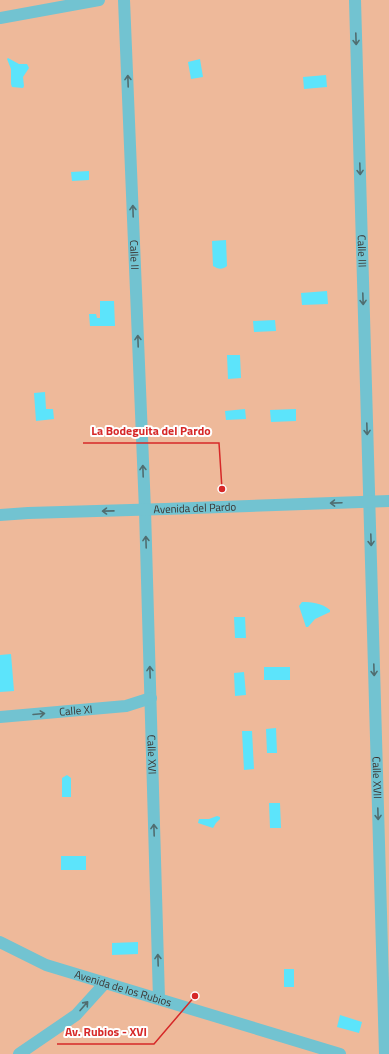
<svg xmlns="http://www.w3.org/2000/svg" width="389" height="1054" viewBox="0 0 389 1054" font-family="'Titillium Web',sans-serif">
	<rect width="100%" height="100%" fill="#fef3ed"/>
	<rect fill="#eeb99a" x="0" y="0" width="389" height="1054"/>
	<g fill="#5ce4fb">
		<path d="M8,58L19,64H27L29,68L23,77L24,86L23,88L12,87L11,84V69L7,59Z"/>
		<path d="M200,59L203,77L191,79L188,62Z"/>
		<path d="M326,75L327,87L304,89L303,77Z"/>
		<path d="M89,171V180L72,181L71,172Z"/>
		<path d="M226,240L227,266C222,270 218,269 213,266L212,241Z"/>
		<path d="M327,291L328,304L302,305L301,293Z"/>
		<path d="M100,301H114L115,326H90L89,314H96L97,318H100Z"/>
		<path d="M275,320L276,331L254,332L253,321Z"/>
		<path d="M227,355H240L241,378L228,379Z"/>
		<path d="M45,392L46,409H53L54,419L36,421L34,393Z"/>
		<path d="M245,409L246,419L226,420L225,411Z"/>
		<path d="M296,409V421L271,422L270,410Z"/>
		<path d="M302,602C312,602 322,603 330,610V612L315,619L308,627H306L299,606Z"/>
		<path d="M234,617H245L246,638H235Z"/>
		<path d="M11,654L14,691L0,692V655Z"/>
		<rect x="264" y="667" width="26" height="13"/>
		<path d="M244,672L246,695L235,696L234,673Z"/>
		<path d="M276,728L277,753H267L266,729Z"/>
		<path d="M242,731H252L254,769L244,770Z"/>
		<path d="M67,775L71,778V797H62V778Z"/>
		<path d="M269,803H280L281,828H270Z"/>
		<path d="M217,816L220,817V819L216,823L213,828L198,823L199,819H209Z"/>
		<rect x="61" y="856" width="25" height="14"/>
		<path d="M138,942V954L112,955V943Z"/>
		<rect x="284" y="969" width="10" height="18"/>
		<path d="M340,1015L362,1022L359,1033L337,1027Z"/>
	</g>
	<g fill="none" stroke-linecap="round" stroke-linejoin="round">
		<g stroke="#72c3d1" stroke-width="12">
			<path id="s1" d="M124,0L145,510L159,999"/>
			<path id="s2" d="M355,0L385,1054"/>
			<path d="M0,18L99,0"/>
			<path id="s3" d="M0,515L28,513L165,509L389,501"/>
			<path id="s4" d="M0,717L126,706L151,698"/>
			<path id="s5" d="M0,942L46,965L340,1054"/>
			<path d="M19,1054L76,1015L105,983"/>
		</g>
	</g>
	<defs><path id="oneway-shaft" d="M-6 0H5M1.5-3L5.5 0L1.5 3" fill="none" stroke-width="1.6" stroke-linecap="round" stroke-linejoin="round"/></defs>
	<g stroke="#506d70">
		<use href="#oneway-shaft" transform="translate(356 39) rotate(88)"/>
		<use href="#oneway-shaft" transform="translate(128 81) rotate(-92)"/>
		<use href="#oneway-shaft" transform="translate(360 169) rotate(88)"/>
		<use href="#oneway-shaft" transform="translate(133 211) rotate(-92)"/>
		<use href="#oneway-shaft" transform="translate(363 299) rotate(88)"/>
		<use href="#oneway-shaft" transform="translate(138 341) rotate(-92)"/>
		<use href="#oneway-shaft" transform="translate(367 429) rotate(88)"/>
		<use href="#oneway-shaft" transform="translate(143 471) rotate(-92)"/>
		<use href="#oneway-shaft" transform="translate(336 503) rotate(178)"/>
		<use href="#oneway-shaft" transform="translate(108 511) rotate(179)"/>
		<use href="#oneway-shaft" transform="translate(371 540) rotate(88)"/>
		<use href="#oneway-shaft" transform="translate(146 542) rotate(-92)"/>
		<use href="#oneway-shaft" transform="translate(374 670) rotate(88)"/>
		<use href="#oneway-shaft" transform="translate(150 672) rotate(-92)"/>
		<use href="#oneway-shaft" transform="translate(39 714) rotate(-5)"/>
		<use href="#oneway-shaft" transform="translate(378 814) rotate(88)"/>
		<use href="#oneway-shaft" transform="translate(154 830) rotate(-92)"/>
		<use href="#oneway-shaft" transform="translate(158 960) rotate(-92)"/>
		<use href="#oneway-shaft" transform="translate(84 1006) rotate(-49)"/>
	</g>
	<g text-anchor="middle" stroke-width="4" stroke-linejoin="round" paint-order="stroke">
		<g font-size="11" fill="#3a3330" stroke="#fff">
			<text dy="4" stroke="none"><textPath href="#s2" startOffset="251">Calle III</textPath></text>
			<text dy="4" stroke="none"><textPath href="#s1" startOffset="255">Calle II</textPath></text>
			<text dy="4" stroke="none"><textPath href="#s3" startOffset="195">Avenida del Pardo</textPath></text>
			<text dy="4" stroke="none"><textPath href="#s4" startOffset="76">Calle XI</textPath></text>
			<text dy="4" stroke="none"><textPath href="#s1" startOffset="755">Calle XVI</textPath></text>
			<text dy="4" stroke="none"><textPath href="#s2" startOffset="778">Calle XVII</textPath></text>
			<text dy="4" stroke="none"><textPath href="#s5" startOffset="132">Avenida de los Rubios</textPath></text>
		</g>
	</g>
	<path fill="none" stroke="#d62828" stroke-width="1.5" d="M222 489L219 443H83M195 996L154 1044H57"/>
	<g fill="#d62828" stroke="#fff" stroke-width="1.5">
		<circle cx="222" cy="489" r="4"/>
		<circle cx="195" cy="996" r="4"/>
	</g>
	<g font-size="12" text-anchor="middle" font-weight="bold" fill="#d62828" stroke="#fff" stroke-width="4" stroke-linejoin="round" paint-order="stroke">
		<text x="151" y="435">La Bodeguita del Pardo</text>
		<text x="106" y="1036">Av. Rubios - XVI</text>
	</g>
</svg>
